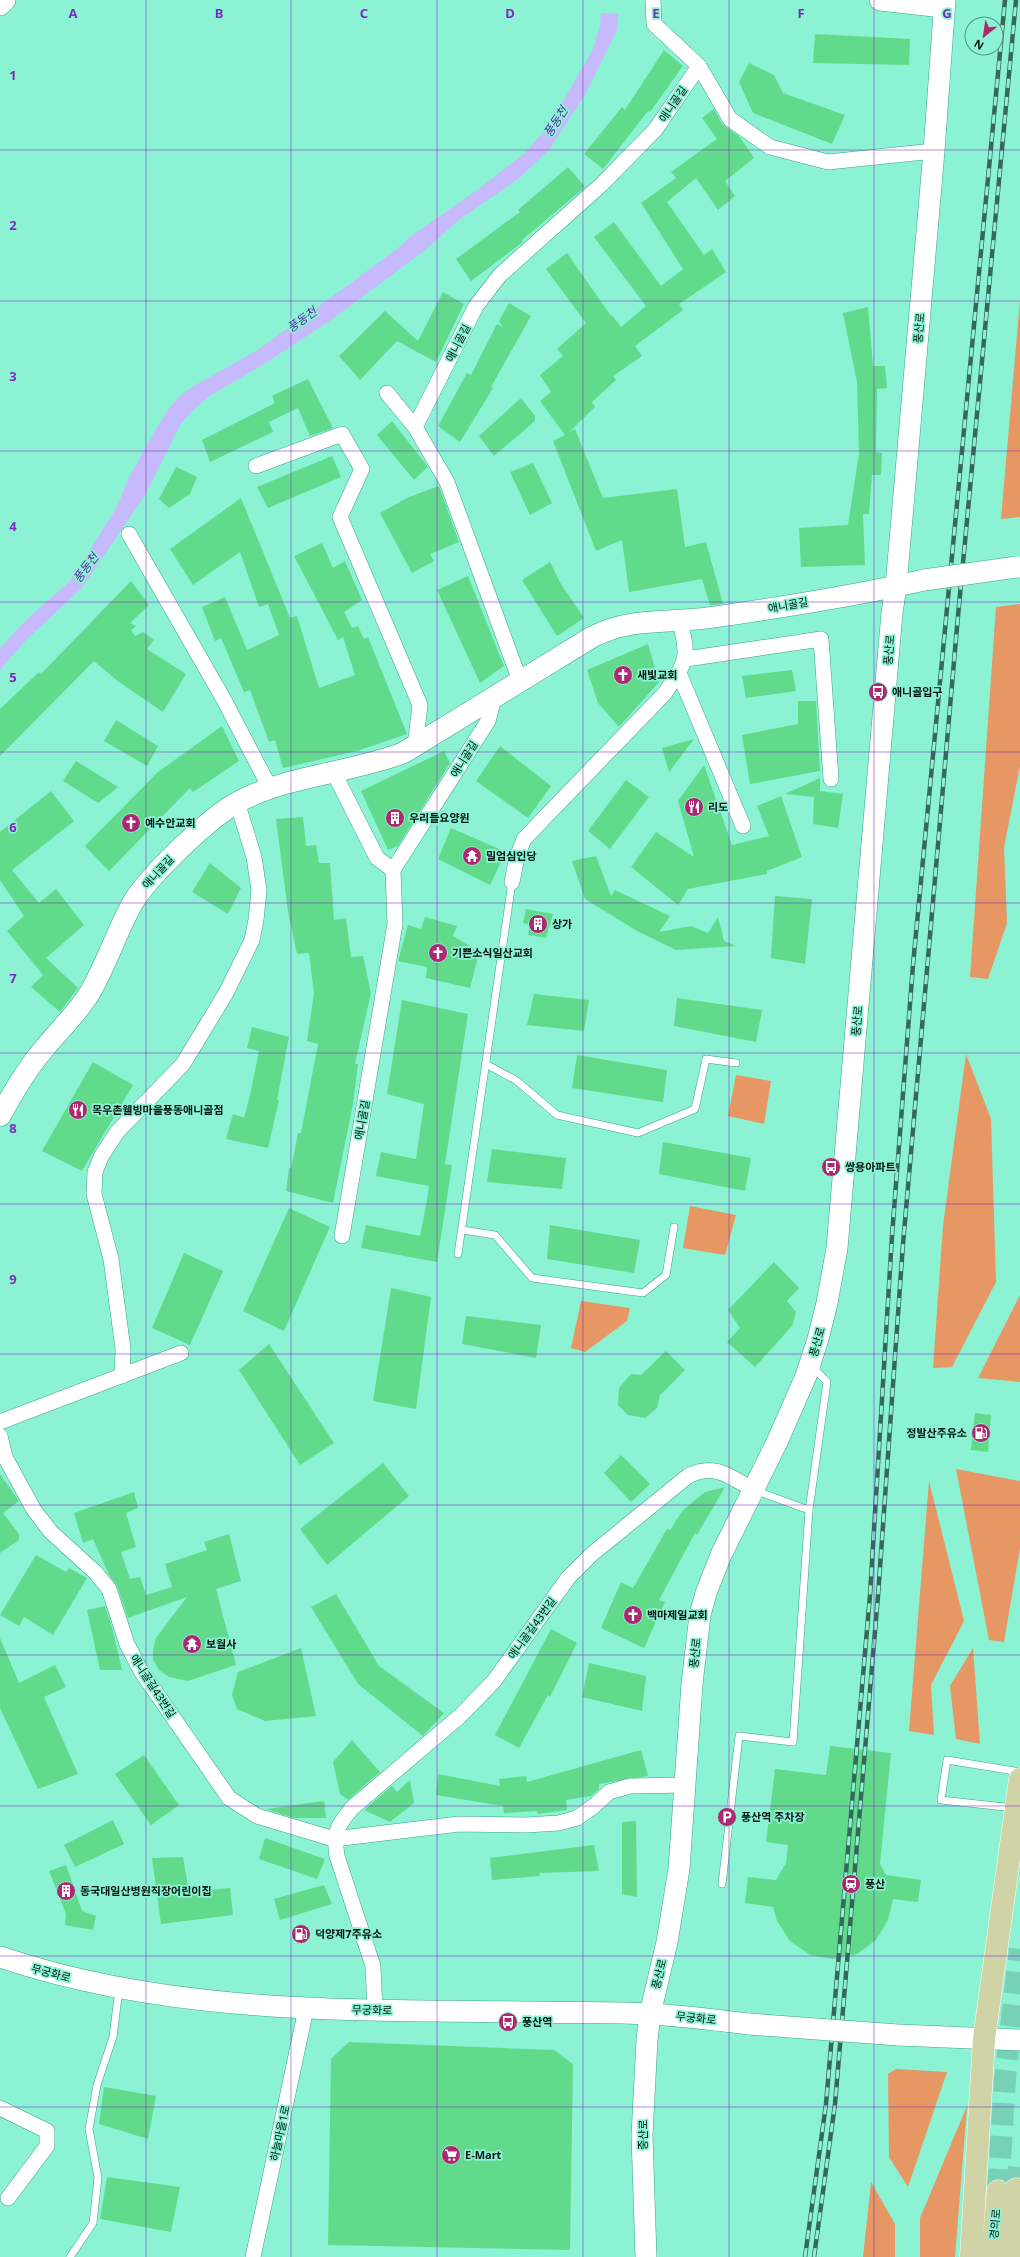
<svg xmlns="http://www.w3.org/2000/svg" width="1020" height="2257" viewBox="0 0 1020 2257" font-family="'Noto Sans','Noto Sans KR',sans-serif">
	<rect width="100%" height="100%" fill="#8cf2d4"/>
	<g fill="#e69764">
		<path d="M1020,300V517L1001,519Z"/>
		<path d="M1020,604V766L1004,847L1007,923L988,979L970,977L996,607Z"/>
		<path d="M966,1054L991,1119L996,1282L952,1367L933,1368L943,1226Z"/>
		<path d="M736,1075L771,1081L764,1124L728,1116Z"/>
		<path d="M690,1206L736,1215L725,1255L683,1248Z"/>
		<path d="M1020,1295V1382L978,1378Z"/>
		<path d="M581,1301L630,1308L627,1321L585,1352L571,1348Z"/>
		<path d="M956,1469L1020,1481V1548L1004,1642L989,1640Z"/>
		<path d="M929,1481L964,1621L931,1685L934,1735L909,1731Z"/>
		<path d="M973,1648L980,1744L956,1739L950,1686Z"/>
		<path d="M896,2069L947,2072L908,2187L889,2157L888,2074Z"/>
		<path d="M967,2106L955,2257H920V2218Z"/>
		<path d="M871,2182L895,2224V2257H863Z"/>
	</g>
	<path fill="#c6bafc" d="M602,0H620L617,30L585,95L549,150L518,179L460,219L424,251L331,320L264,364L211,395L192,411L180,425L145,495L82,588L26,640L0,670V648L25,621L70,581L117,507L129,477L156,429L169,408L181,395L192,387L256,351L351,283L398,248L411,236L477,190L525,153L550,124L593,49L600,25Z"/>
	<path fill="#8cf2d4" d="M600,0H622L621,14L599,13Z"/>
	<g fill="#61da8c">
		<path d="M815,34L910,39L909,65L813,63Z"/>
		<path d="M664,50L683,66L650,112L648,111L603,169L584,154L622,107L625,110Z"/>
		<path d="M749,63L774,75L783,93L845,115L832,144L753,113L739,82Z"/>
		<path d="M714,109L722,124L739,136L754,158L725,181L735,196L718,210L696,178L667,202L704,255L712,249L726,272L679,304L683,310L635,346L642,356L613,376L616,380L592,402L595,407L569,432L575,429L603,498L677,489L685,547L706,542L723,604L710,605L702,579L629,592L622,540L596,551L553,441L565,435L540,401L551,392L540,375L563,356L557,349L586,323L546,269L567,253L611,316L612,315L621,327L646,306L594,237L614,222L661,286L683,269L641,203L676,178L671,172L717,139L702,118Z"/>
		<path d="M568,167L585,187L522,240L523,242L471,281L456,259L520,212L518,210Z"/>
		<path d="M443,292L464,304L436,362L397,341L360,380L339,356L385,311L418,341Z"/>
		<path d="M509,303L531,316L491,387L493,388L460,442L438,426L467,373L471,375L497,324L503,327L499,321Z"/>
		<path d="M868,307L873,366H885L887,388L877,389L876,452L882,453L881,475H872L869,514H863L865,565L801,567L799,528L848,525L859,453L857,382L843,313Z"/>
		<path d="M308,379L333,428L310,436L298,408L269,422L273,432L210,462L202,440L275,403L272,396Z"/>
		<path d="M521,398L535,416V421L494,456L479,436Z"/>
		<path d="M392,421L428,467L414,480L377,435Z"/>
		<path d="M332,456L341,477L268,508L257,487Z"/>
		<path d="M533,463L552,503L530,515L510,472Z"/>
		<path d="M176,467L197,477L190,494L169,508L159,499Z"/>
		<path d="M439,486L459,542L430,554L434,561L412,573L380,513L409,497Z"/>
		<path d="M241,498L290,618L297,616L319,688L355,675L343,637L338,640L294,556L322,543L333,568L345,561L362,600L344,612L352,628L358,626L364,639L368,637L407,734L357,751L283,768L275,740L269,742L250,690L244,692L221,638L215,641L202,607L225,597L247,650L279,635L268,604L259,607L240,552L193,585L170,549Z"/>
		<path d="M550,562L561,584L584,618L557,636L522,580Z"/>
		<path d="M468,576L504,666L480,683L437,590Z"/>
		<path d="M131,581L149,605L130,623L136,626L131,630L135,636L143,632L154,640L147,649L186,674L163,712L119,682L94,661L0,756V709L39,672L41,674Z"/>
		<path d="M648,644L659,682L619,727L598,703L587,670Z"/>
		<path d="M792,670L796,691L746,698L742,676Z"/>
		<path d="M798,701H816L820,771L750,784L742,735L798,724Z"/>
		<path d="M116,720L158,746L147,766L104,741Z"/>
		<path d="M222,726L239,761L193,792L190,788L109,871L85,846L158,772Z"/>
		<path d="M694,739L669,772L662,748Z"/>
		<path d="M500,746L551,786L528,818L476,781Z"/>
		<path d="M444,751L450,763L398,846L388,850L361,791Z"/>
		<path d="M76,761L118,787L98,803L63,781Z"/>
		<path d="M704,765L732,845L769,836L757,806L781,796L802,857L767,871V874L688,889L678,905L631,867L656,832L694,857L678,801Z"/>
		<path d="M820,778V791L843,794L838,828L813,824L814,797L785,794Z"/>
		<path d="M626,780L649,797L610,849L588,831Z"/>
		<path d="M51,791L74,821L12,870L39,903L56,889L84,925L46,958L78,988L60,1012L31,987L43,975L7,931L24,916L0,880V832Z"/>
		<path d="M303,817L306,846L316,845L319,863H330L334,920L346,918L351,957L363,956L371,993L355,1064H358L353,1104L333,1203L286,1191L289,1168L291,1169L298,1133H301L318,1044L307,1041L314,993L309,953L297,954L288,912L276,819Z"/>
		<path d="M451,828L506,852L490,885L438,859Z"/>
		<path d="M596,856L611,896L615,890L670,916L659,932L691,926L708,933L718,917L724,941L736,946L676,950L637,931L585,899L572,861Z"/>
		<path d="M210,863L241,888L228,914L192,892Z"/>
		<path d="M775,896L812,899L805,964L771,958Z"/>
		<path d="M526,909L553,914L546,938L528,935L530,925L523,923Z"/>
		<path d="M425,917L457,926L453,936L473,948L478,957L470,988L426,978L427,967L398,961L408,925L421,929Z"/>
		<path d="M534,994L589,1000L584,1031L527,1025Z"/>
		<path d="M677,998L762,1010L756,1042L674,1026Z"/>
		<path d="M402,1000L468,1014L445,1164L452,1165L437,1262L361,1248L366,1225L420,1236L426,1206L429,1186L376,1176L381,1152L416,1159L424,1104L387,1094Z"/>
		<path d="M252,1027L289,1037L277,1100H279L268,1148L226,1139L233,1114L244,1118L250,1095L259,1051L247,1048Z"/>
		<path d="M577,1055L667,1070L663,1102L572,1088Z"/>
		<path d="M93,1062L133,1085L82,1171L42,1151Z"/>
		<path d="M663,1142L751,1158L745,1191L659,1174Z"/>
		<path d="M492,1149L566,1158L562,1189L487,1182Z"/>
		<path d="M289,1208L330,1227L284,1331L243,1311Z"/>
		<path d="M550,1225L640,1240L634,1273L547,1259Z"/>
		<path d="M184,1253L223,1271L190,1345L152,1328Z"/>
		<path d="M774,1262L799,1288L787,1301L796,1312L792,1326L755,1367L727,1342L740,1328L728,1310Z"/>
		<path d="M391,1288L431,1297L416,1409L373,1401Z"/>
		<path d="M466,1316L541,1325L536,1358L462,1344Z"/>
		<path d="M269,1344L334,1443L300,1465L239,1370Z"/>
		<path d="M666,1351L685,1370L660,1395L657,1408L645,1418L628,1415L618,1405L619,1388L631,1374L641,1375Z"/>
		<path d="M975,1413L991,1415L988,1452L971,1450Z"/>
		<path d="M621,1455L650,1484L631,1502L604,1473Z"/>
		<path d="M383,1463L409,1496L327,1565L300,1529Z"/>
		<path d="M0,1474L19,1501L3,1513L19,1534V1540L0,1553Z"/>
		<path d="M725,1487L697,1535L695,1533L659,1600L665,1602L644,1648L601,1628L621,1582L633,1588L667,1529L670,1530L683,1510L705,1492Z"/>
		<path d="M134,1492L138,1508L126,1513L136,1547L121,1552L130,1579L140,1577L146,1595L172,1587L165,1564L207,1550L204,1542L229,1534L241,1581L216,1589L236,1665L188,1681L169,1677L159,1670L153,1660V1649L156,1638L187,1597L128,1618L117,1586L109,1575L93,1539L83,1543L74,1513Z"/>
		<path d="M36,1555L66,1572L69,1568L87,1578L53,1635L24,1617L19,1626L0,1615Z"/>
		<path d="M336,1594L379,1666L444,1713L423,1736L358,1684L311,1607Z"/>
		<path d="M105,1606L112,1627L122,1670H100L87,1610Z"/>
		<path d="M551,1629L577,1643L550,1697L548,1695L519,1748L495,1735Z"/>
		<path d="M0,1638L19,1683L55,1665L66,1687L44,1697L78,1774L38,1789L0,1708Z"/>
		<path d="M301,1648L316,1716L265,1721L237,1709L232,1695L238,1672Z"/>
		<path d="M589,1663L646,1676L642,1711L582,1697Z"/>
		<path d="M352,1740L380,1772L348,1800L340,1794L333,1762Z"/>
		<path d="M830,1746L891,1753L880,1864L886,1875L921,1880L918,1902L893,1899L888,1920L876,1940L857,1954L833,1959L810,1955L790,1941L777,1921L773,1907L745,1903L748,1877L776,1880L786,1863L788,1845L766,1842L775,1769L826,1775Z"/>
		<path d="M641,1750L648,1776L599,1784V1789L591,1796L566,1800L567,1810L538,1814L537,1811L504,1813L503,1806L436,1795L438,1774L500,1786L499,1779L526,1776L527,1782Z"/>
		<path d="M144,1755L179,1805L151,1825L115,1774Z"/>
		<path d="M410,1780L414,1803L390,1822L364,1810L392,1786L397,1792Z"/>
		<path d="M324,1801L326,1818H294L266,1809Z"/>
		<path d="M113,1820L124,1844L75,1867L64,1845Z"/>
		<path d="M636,1821L637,1897L622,1894V1822Z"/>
		<path d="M265,1838L325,1859L317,1879L259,1859Z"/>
		<path d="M594,1845L599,1871L539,1873L540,1876L492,1880L490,1858Z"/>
		<path d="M183,1857L189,1892L230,1888L233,1915L161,1924L152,1858Z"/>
		<path d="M66,1865L82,1911L96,1916L93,1930L65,1925L66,1914L49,1871Z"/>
		<path d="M324,1885L332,1904L280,1920L274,1899Z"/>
		<path d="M349,2042L554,2050L573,2064L570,2250L328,2245L331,2059Z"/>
		<path d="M104,2087L156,2096L148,2139L99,2124Z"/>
		<path d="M107,2177L180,2187L171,2232L100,2219Z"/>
	</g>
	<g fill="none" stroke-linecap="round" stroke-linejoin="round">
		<g stroke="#77d1b6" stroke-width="22" stroke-dasharray="22 11" stroke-linecap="butt">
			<path d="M1016,2189L1020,2160"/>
			<path d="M998,2191L1005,2079L1020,1949"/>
		</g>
		<g stroke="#38a388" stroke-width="8">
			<g id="lane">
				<path d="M486,1064L517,1081L557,1115L638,1133L695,1109L706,1059L736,1063"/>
				<path d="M462,1230L495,1235L532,1278L643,1293L666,1275L674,1227"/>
				<path d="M458,1254L512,882"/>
				<path d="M809,1510L827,1382L812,1366"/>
				<path d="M1014,1808L941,1800L947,1760L1020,1772"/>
				<path d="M722,1884L739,1736L793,1742L809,1510L754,1490"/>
				<path d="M70,2257L93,2223L98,2178L89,2129L97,2085L113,2037L119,1989"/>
			</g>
		</g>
		<g stroke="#38a388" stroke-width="16">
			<g id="street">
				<path d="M653,0L654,24L699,66L730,119L770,147L828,162L934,151"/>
				<path d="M387,393L415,427"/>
				<path d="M256,466L342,434L362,469L340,517L420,705L415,747"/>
				<path d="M129,534L223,698L270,788"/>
				<path d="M686,659L821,639L831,779"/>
				<path d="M679,673L743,826"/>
				<path d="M520,681L447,482L415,427L476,306L500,275L602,184L655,130L699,66"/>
				<path d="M334,773L377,858L393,870"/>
				<path d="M512,882L517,857L524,839L665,693C687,661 690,657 679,619"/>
				<path d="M342,1236L395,924L393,870L488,721L494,698"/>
				<path d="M122,1376L123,1349L111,1259L94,1194L95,1172L101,1157L117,1132L183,1064L226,993L252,940L256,920L259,890L254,857L237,802"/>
				<path d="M0,1422L181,1353"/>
				<path d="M0,1436L5,1457L34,1510L51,1532L95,1572L109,1589L127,1644L141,1671L229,1798L257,1816L334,1839L459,1824L526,1825L559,1823L577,1818L594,1806L609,1792L630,1786L687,1785"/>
				<path d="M375,2010L373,1966L337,1856C333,1831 337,1827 352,1808L460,1716L494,1681L568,1578L592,1554L688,1476C715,1462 730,1477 754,1490"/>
				<path d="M0,2108L47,2131V2146L8,2198"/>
				<path d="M253,2257L306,2009"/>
			</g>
		</g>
		<g stroke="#38a388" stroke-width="22">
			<g id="secondary">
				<path d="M880,0L943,7"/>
				<path d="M0,5L5,0"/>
				<path d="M0,1116C13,1093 26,1070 43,1050C58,1031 76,1015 89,994C106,966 116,933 132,904C148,876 210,817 238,802C289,775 350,773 403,753L592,637C633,616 671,624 714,617C784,607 855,596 924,580"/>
				<path d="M0,1957C171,2015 355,2010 533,2012C572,2013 612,2012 651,2014C684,2016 716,2020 749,2024"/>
				<path d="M898,2035L1020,2040"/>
				<path d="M646,2257L642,2135L647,2040L650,2014L667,1942L679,1869L692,1684L700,1615L706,1593L721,1555L777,1442L806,1376L818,1339L827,1303L837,1248L892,613L896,586L934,151L945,0"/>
			</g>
		</g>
		<g stroke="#fff" stroke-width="23">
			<g id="primary">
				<path d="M971,2257L984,2039L1020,1779"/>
				<path d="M992,2257L998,2191"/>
				<path d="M1010,2257L1016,2189"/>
			</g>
		</g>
		<use href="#lane" stroke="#fff" stroke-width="7"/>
		<use href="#street" stroke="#fff" stroke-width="15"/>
		<use href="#secondary" stroke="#fff" stroke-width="21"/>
		<use href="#primary" stroke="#cfd3a5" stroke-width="22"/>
		<g stroke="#356859" stroke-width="4.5">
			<g id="rail">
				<path d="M805,2257L826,2104L870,1595L892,1236L913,965L1005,0"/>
				<path d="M814,2257L835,2104L878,1596L903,1244L958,616L1016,0"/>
			</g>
		</g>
		<use href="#rail" stroke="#8cf2d4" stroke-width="3" stroke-dasharray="9" stroke-linecap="butt"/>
		<g stroke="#38a388" stroke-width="22" stroke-linecap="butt">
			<g id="secondary-bridge">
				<path d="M924,580L1017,567"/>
				<path d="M749,2024L898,2035"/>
			</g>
		</g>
		<use href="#secondary-bridge" stroke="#fff" stroke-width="21"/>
	</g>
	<path fill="none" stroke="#7b2cbf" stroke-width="1" stroke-opacity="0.55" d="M146,0V2257M291,0V2257M437,0V2257M583,0V2257M729,0V2257M874,0V2257M0,150H1020M0,301H1020M0,451H1020M0,602H1020M0,752H1020M0,903H1020M0,1053H1020M0,1204H1020M0,1354H1020M0,1505H1020M0,1655H1020M0,1806H1020M0,1956H1020M0,2107H1020"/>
	<defs>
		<g id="church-disc" transform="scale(1)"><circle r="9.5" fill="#ad2870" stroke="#8cf2d4"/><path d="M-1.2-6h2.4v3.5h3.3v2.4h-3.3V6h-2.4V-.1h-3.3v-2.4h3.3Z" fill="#fff"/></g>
		<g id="bus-disc" transform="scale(1)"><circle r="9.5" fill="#ad2870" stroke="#8cf2d4"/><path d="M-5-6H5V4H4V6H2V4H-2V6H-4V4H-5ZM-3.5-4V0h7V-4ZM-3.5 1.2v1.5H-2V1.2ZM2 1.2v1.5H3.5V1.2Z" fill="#fff"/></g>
		<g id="restaurant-disc" transform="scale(1)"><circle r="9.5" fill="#ad2870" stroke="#8cf2d4"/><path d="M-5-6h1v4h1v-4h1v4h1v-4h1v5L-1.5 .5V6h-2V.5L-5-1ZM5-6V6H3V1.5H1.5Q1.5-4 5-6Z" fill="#fff"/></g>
		<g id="building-disc" transform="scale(1)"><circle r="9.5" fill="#ad2870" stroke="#8cf2d4"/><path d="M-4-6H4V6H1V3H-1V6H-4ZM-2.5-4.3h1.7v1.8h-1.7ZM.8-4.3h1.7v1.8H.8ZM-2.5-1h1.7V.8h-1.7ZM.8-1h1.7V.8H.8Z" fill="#fff"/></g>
		<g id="temple-disc" transform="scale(1)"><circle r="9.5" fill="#ad2870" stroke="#8cf2d4"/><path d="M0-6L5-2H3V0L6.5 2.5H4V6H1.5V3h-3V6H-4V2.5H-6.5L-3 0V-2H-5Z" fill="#fff"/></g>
		<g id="fuel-disc" transform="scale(1)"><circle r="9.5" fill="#ad2870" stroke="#8cf2d4"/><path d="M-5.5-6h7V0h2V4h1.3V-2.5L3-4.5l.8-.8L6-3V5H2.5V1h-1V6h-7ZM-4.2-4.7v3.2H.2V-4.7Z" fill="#fff"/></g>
		<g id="parking-disc" transform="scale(1)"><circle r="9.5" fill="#ad2870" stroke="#8cf2d4"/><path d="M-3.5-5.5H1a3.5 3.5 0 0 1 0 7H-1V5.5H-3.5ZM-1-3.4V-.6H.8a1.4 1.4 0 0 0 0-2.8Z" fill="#fff"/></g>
		<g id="station-disc" transform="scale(1)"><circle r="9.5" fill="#ad2870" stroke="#8cf2d4"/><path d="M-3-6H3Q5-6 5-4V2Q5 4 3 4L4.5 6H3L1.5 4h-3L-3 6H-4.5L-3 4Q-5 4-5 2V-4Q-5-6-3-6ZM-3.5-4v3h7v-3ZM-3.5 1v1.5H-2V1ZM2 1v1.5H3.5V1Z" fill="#fff"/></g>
		<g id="supermarket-disc" transform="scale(1)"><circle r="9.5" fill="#ad2870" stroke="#8cf2d4"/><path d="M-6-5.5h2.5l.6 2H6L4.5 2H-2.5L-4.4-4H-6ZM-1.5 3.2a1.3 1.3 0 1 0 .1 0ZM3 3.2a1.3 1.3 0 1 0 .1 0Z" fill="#fff"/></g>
	</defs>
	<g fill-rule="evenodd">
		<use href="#church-disc" x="623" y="675"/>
		<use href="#bus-disc" x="878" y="692"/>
		<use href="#restaurant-disc" x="694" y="807"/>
		<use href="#building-disc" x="395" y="818"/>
		<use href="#church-disc" x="131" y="823"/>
		<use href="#temple-disc" x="472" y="856"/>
		<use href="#building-disc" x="538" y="924"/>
		<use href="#church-disc" x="438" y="953"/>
		<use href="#restaurant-disc" x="78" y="1110"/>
		<use href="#bus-disc" x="831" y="1167"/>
		<use href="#fuel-disc" x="981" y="1433"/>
		<use href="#church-disc" x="633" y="1615"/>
		<use href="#temple-disc" x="192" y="1644"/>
		<use href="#parking-disc" x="727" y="1817"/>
		<use href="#station-disc" x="851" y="1884"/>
		<use href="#building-disc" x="66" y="1891"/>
		<use href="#fuel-disc" x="301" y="1934"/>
		<use href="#bus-disc" x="508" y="2022"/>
		<use href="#supermarket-disc" x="451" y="2155"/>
	</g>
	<g text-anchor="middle" stroke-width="3.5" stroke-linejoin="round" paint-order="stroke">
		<g font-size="11" fill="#01150f" stroke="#8cf2d4">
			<text transform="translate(673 104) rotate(-56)" y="4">애니골길</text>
			<text transform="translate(919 328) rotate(-85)" y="4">풍산로</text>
			<text transform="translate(458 343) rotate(-63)" y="4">애니골길</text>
			<text transform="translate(788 605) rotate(-10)" y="4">애니골길</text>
			<text transform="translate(889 650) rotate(-85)" y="4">풍산로</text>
			<text transform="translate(464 759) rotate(-58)" y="4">애니골길</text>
			<text transform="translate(158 872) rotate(-47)" y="4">애니골길</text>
			<text transform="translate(857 1021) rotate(-85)" y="4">풍산로</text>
			<text transform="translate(362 1120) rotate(-80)" y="4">애니골길</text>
			<text transform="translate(817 1342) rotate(-74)" y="4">풍산로</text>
			<text transform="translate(532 1628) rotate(-54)" y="4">애니골길43번길</text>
			<text transform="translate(695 1653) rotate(-84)" y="4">풍산로</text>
			<text transform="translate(153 1686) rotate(57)" y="4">애니골길43번길</text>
			<text transform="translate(51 1973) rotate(15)" y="4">무궁화로</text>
			<text transform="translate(659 1974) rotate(-76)" y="4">풍산로</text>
			<text transform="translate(372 2010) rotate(1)" y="4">무궁화로</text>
			<text transform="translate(696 2018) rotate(6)" y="4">무궁화로</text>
			<text transform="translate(280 2133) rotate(-78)" y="4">하늘마을1로</text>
			<text transform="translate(643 2135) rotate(-90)" y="4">중산로</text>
			<text transform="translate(995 2224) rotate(-85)" y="4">경의로</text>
		</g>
		<g font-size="11" font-weight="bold" fill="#01150f" stroke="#8cf2d4" text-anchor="start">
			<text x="637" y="679">새빛교회</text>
			<text x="892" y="696">애니골입구</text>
			<text x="708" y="811">리도</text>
			<text x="409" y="822">우리들요양원</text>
			<text x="145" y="827">예수안교회</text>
			<text x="486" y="860">밀엄심인당</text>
			<text x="552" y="928">상가</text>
			<text x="452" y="957">기쁜소식일산교회</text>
			<text x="92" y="1114">목우촌웰빙마을풍동애니골점</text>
			<text x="845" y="1171">쌍용아파트</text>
			<text x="967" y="1437" text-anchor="end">정발산주유소</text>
			<text x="647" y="1619">백마제일교회</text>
			<text x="206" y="1648">보월사</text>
			<text x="741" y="1821">풍산역 주차장</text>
			<text x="865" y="1888">풍산</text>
			<text x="80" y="1895">동국대일산병원직장어린이집</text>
			<text x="315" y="1938">덕양제7주유소</text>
			<text x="522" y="2026">풍산역</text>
			<text x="465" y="2159">E-Mart</text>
		</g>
		<g font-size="12" font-style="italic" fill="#5529a6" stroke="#8cf2d4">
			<text transform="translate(556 122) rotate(-57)" y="4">풍동천</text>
			<text transform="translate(302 320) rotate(-35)" y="4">풍동천</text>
			<text transform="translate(86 568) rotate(-53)" y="4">풍동천</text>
		</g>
	</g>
	<g font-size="13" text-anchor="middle" font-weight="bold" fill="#7b2cbf" stroke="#8cf2d4" stroke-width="3.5" stroke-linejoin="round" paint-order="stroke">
		<text x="73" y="18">A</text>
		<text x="219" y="18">B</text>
		<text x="364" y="18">C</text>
		<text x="510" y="18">D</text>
		<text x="656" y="18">E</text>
		<text x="801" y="18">F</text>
		<text x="947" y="18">G</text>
		<text x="13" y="80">1</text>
		<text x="13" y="230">2</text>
		<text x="13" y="381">3</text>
		<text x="13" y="531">4</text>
		<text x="13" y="682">5</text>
		<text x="13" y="832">6</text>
		<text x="13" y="983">7</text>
		<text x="13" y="1133">8</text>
		<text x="13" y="1284">9</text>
	</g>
	<g transform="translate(984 36) rotate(210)"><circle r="19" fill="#8cf2d4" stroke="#549a85"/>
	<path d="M0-3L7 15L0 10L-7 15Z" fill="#ad2870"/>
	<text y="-6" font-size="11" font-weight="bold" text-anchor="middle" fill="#01150f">N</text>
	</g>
</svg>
